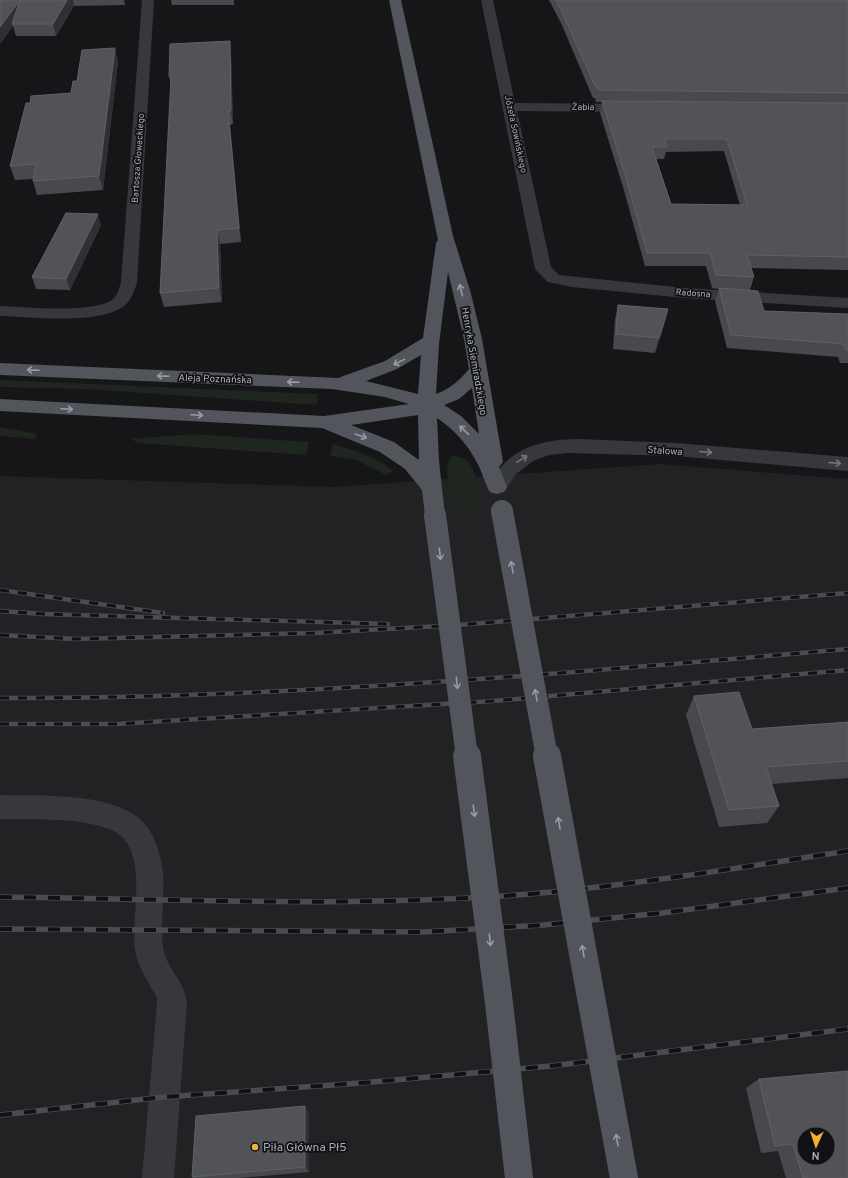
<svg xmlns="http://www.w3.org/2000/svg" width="848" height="1178" viewBox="0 0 848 1178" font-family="Overpass,sans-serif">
	<rect width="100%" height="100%" fill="#161618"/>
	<path fill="#222225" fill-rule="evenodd" d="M660,464L848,479V1178H0V476L333,487ZM804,1134H828V1158H804Z"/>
	<g fill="#1e261f">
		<path d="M0,380L318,394L317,405L86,389L0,387Z"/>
		<path d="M0,427L37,434L35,439L0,436Z"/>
		<path d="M193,434L309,442L306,455L138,443L131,439Z"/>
		<path d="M333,444C354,450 376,456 393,471L386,475L356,460L330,456Z"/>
		<path d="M452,456C479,454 479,493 482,511L455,513C452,500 441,465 452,456Z"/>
	</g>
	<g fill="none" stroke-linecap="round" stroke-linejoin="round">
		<g fill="#37383d" fill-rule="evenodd">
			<path d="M142,0H154L137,282C135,290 131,301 124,306C100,325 30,317 0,316V306C25,307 94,314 113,299C118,295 119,288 121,282Z"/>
			<path d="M481,0H493L515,103L631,104L636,105L638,108L636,111L631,112L517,111L551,267L559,275L685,288L848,298V308L685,298L572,287L548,282L535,269Z"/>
			<path d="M578,439L676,443L848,457V471L676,456L568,453L549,455L533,461L516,474L504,492L497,494L490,492L487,487C508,449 536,440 578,439Z"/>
			<path d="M0,795C39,796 111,792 141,820C154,832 161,855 163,872C165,897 160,922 163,948C166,967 185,982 187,1003L174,1178H142L157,1003V998C149,982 137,967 135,949C130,914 152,845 109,829C77,817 34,820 0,819Z"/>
		</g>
		<path fill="#53555c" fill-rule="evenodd" d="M389,0H401L453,236L470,290L482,339L503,462L499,467L507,487L504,492L497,494L490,492C484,482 482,471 476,461C467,443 453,429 437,418L439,461L445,515L442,520L435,523L428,520L425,515L422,490L405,469L380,452L322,428L0,411V399L324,416L409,404L385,397L332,389L0,375V363L338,378L385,361L423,338L436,243L438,240ZM448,272L464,339L469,369C460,380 450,389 436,394L439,344ZM421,355L418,394L366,381L397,369ZM472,388L479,434L461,416L444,405L459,399ZM418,415L419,460L394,442L351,425Z"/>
		<g stroke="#4a4c52" stroke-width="4.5">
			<g id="rail-far1">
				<path d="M0,590L163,613"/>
				<path d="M0,611L43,614L388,624"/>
				<path d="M0,635L76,639L314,633L458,625L848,593"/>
				<path d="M0,698C71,698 142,697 213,694C425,686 637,667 848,649"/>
				<path d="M0,724H117L493,701L848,670"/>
			</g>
		</g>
		<g stroke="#4a4c52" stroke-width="5.5">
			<g id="rail">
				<path d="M0,897C176,899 354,908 530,894C637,885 742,867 848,851"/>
				<path d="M0,929L423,932L543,925L662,913L848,888"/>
				<path d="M0,1115L164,1097L361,1083L551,1066L848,1029"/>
			</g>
		</g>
		<use href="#rail-far1" stroke="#111113" stroke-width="3" stroke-dasharray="9" stroke-linecap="butt"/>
		<use href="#rail" stroke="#111113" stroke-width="4" stroke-dasharray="12" stroke-linecap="butt"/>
		<g stroke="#53555c" stroke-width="22">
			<path d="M502,511L547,757"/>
			<path d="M435,515L467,757"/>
		</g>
		<g stroke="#53555c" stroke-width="28">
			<path d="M467,756L499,1003L519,1178"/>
			<path d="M547,756L624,1178"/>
		</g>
	</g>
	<g fill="#47494d" fill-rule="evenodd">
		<path d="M0,0H125V5L74,6L56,36H16L13,26L0,44Z"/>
		<path d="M171,0H234V5H172Z"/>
		<path d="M549,0H848V270L751,268L754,277L750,290L764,311L848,314V363H840L838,357L727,348L715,301L719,289L712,288L706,266H645L623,187L600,113L602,102H596L595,98H593L561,23ZM724,151L740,205L671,204L656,159H664L666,152Z"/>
		<path d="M231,53L233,124L230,125L241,242L220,244L222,302L164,307L160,293L171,84L169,76Z"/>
		<path d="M118,61L103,190L37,195L33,181V179L15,180L10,166L30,103L71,93Z"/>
		<path d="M101,225L70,290L36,289L32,277Z"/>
		<path d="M618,305L668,309L664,325L655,353L613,349L615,320Z"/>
		<path d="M694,696L752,729L848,722V778L771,784L779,806L767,823L719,827L686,715Z"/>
		<path d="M759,1079L848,1178H786L778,1151L761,1153L746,1088Z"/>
		<path d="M309,1112V1172L239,1178H193L192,1177Z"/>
	</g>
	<g fill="#2f3033">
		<path d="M20,0L12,24L13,26L0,44V27Z"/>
		<path d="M67,0H73L74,6L56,36L53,24Z"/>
		<path d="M123,0H125V5Z"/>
		<path d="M230,41L231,53L233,124L231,111Z"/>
		<path d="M115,48L118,61L103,190L99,176Z"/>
		<path d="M228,111L230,125L241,242L239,228Z"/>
		<path d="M98,214L101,225L70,290L66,279Z"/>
		<path d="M217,230L220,244L222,302L219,288Z"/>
		<path d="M668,309L664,325L655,353L659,338Z"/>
		<path d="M305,1106L309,1112V1172L305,1167Z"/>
	</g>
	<g fill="#525359" stroke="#5f6168" fill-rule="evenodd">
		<path d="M0,0H20L0,27Z"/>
		<path d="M20,0H67L53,24H12Z"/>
		<path d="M556,0H848V93L598,90L597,86H595L562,12Z"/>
		<path d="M230,41L231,111H228L239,228L217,230L219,288L160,293L171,77L169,76L170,44Z"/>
		<path d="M115,48L99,176L33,181L36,164L10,166L26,103H30L31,96L71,93L73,81H77L82,50Z"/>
		<path d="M602,101L848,103V257L747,255L754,277L716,275L710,253H647L625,174ZM664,139H727L747,205L671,204L652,147H667Z"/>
		<path d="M66,213L98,214L66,279L32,277Z"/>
		<path d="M719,288L758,291L764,311L848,314V350H846L844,344L731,335Z"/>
		<path d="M618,305L668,309L659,338L616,334Z"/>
		<path d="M739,692L752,729L848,722V761L766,767L779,806L729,810L694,696Z"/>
		<path d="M848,1071V1178H803L793,1144L775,1146L759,1079ZM804,1134H828V1158H804Z"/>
		<path d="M305,1106V1167L192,1177L196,1116Z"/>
	</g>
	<defs><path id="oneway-shaft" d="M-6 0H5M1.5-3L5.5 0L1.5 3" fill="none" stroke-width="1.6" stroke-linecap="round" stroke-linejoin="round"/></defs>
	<g stroke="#979ba6">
		<use href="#oneway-shaft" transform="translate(461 290) rotate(-105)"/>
		<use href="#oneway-shaft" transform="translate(399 362) rotate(154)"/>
		<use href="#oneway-shaft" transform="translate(33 370) rotate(-178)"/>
		<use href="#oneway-shaft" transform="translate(163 376) rotate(-178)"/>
		<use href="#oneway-shaft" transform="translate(293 382) rotate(-178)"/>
		<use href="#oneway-shaft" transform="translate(67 409) rotate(3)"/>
		<use href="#oneway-shaft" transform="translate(197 415) rotate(3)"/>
		<use href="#oneway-shaft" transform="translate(464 430) rotate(-137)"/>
		<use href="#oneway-shaft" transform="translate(361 436) rotate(20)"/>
		<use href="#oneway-shaft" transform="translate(440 554) rotate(83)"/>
		<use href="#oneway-shaft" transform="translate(512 567) rotate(-100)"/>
		<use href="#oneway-shaft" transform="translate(457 683) rotate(83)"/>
		<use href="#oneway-shaft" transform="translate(536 695) rotate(-100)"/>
		<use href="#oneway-shaft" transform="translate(474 811) rotate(83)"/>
		<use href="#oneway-shaft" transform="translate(559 823) rotate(-100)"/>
		<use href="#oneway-shaft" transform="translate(490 940) rotate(83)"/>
		<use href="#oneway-shaft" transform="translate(583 951) rotate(-100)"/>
		<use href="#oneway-shaft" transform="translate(617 1140) rotate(-100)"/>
	</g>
	<g stroke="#757881">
		<use href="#oneway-shaft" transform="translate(706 452) rotate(5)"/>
		<use href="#oneway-shaft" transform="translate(522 459) rotate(-31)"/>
		<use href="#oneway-shaft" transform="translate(835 463) rotate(5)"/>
	</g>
	<circle fill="#f2b134" stroke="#111113" stroke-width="1.5" cx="255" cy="1147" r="4"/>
	<g text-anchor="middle" stroke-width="3.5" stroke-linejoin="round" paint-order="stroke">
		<g font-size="9" fill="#a8adb8" stroke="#111113">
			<text transform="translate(583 107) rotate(1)" y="3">Żabia</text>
			<text transform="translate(516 134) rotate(78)" y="3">Józefa Sowińskiego</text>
			<text transform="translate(138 158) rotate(-86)" y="3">Bartosza Głowackiego</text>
			<text transform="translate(693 293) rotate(4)" y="3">Radosna</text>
		</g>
		<g font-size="10" fill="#a8adb8" stroke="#111113">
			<text transform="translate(475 361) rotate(80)" y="4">Henryka Siemiradzkiego</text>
			<text transform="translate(215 378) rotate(2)" y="4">Aleja Poznańska</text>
			<text transform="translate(665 450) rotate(4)" y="4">Stalowa</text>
		</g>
		<g font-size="12" fill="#a8adb8" stroke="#111113" text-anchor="start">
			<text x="263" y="1151">Piła Główna Pł5</text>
		</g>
	</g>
	<g transform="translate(816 1146) rotate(183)"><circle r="19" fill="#111113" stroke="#4d4f55"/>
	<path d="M0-3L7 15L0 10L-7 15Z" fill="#f2b134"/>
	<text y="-6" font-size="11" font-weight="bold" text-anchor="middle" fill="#a8adb8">N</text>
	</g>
</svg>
